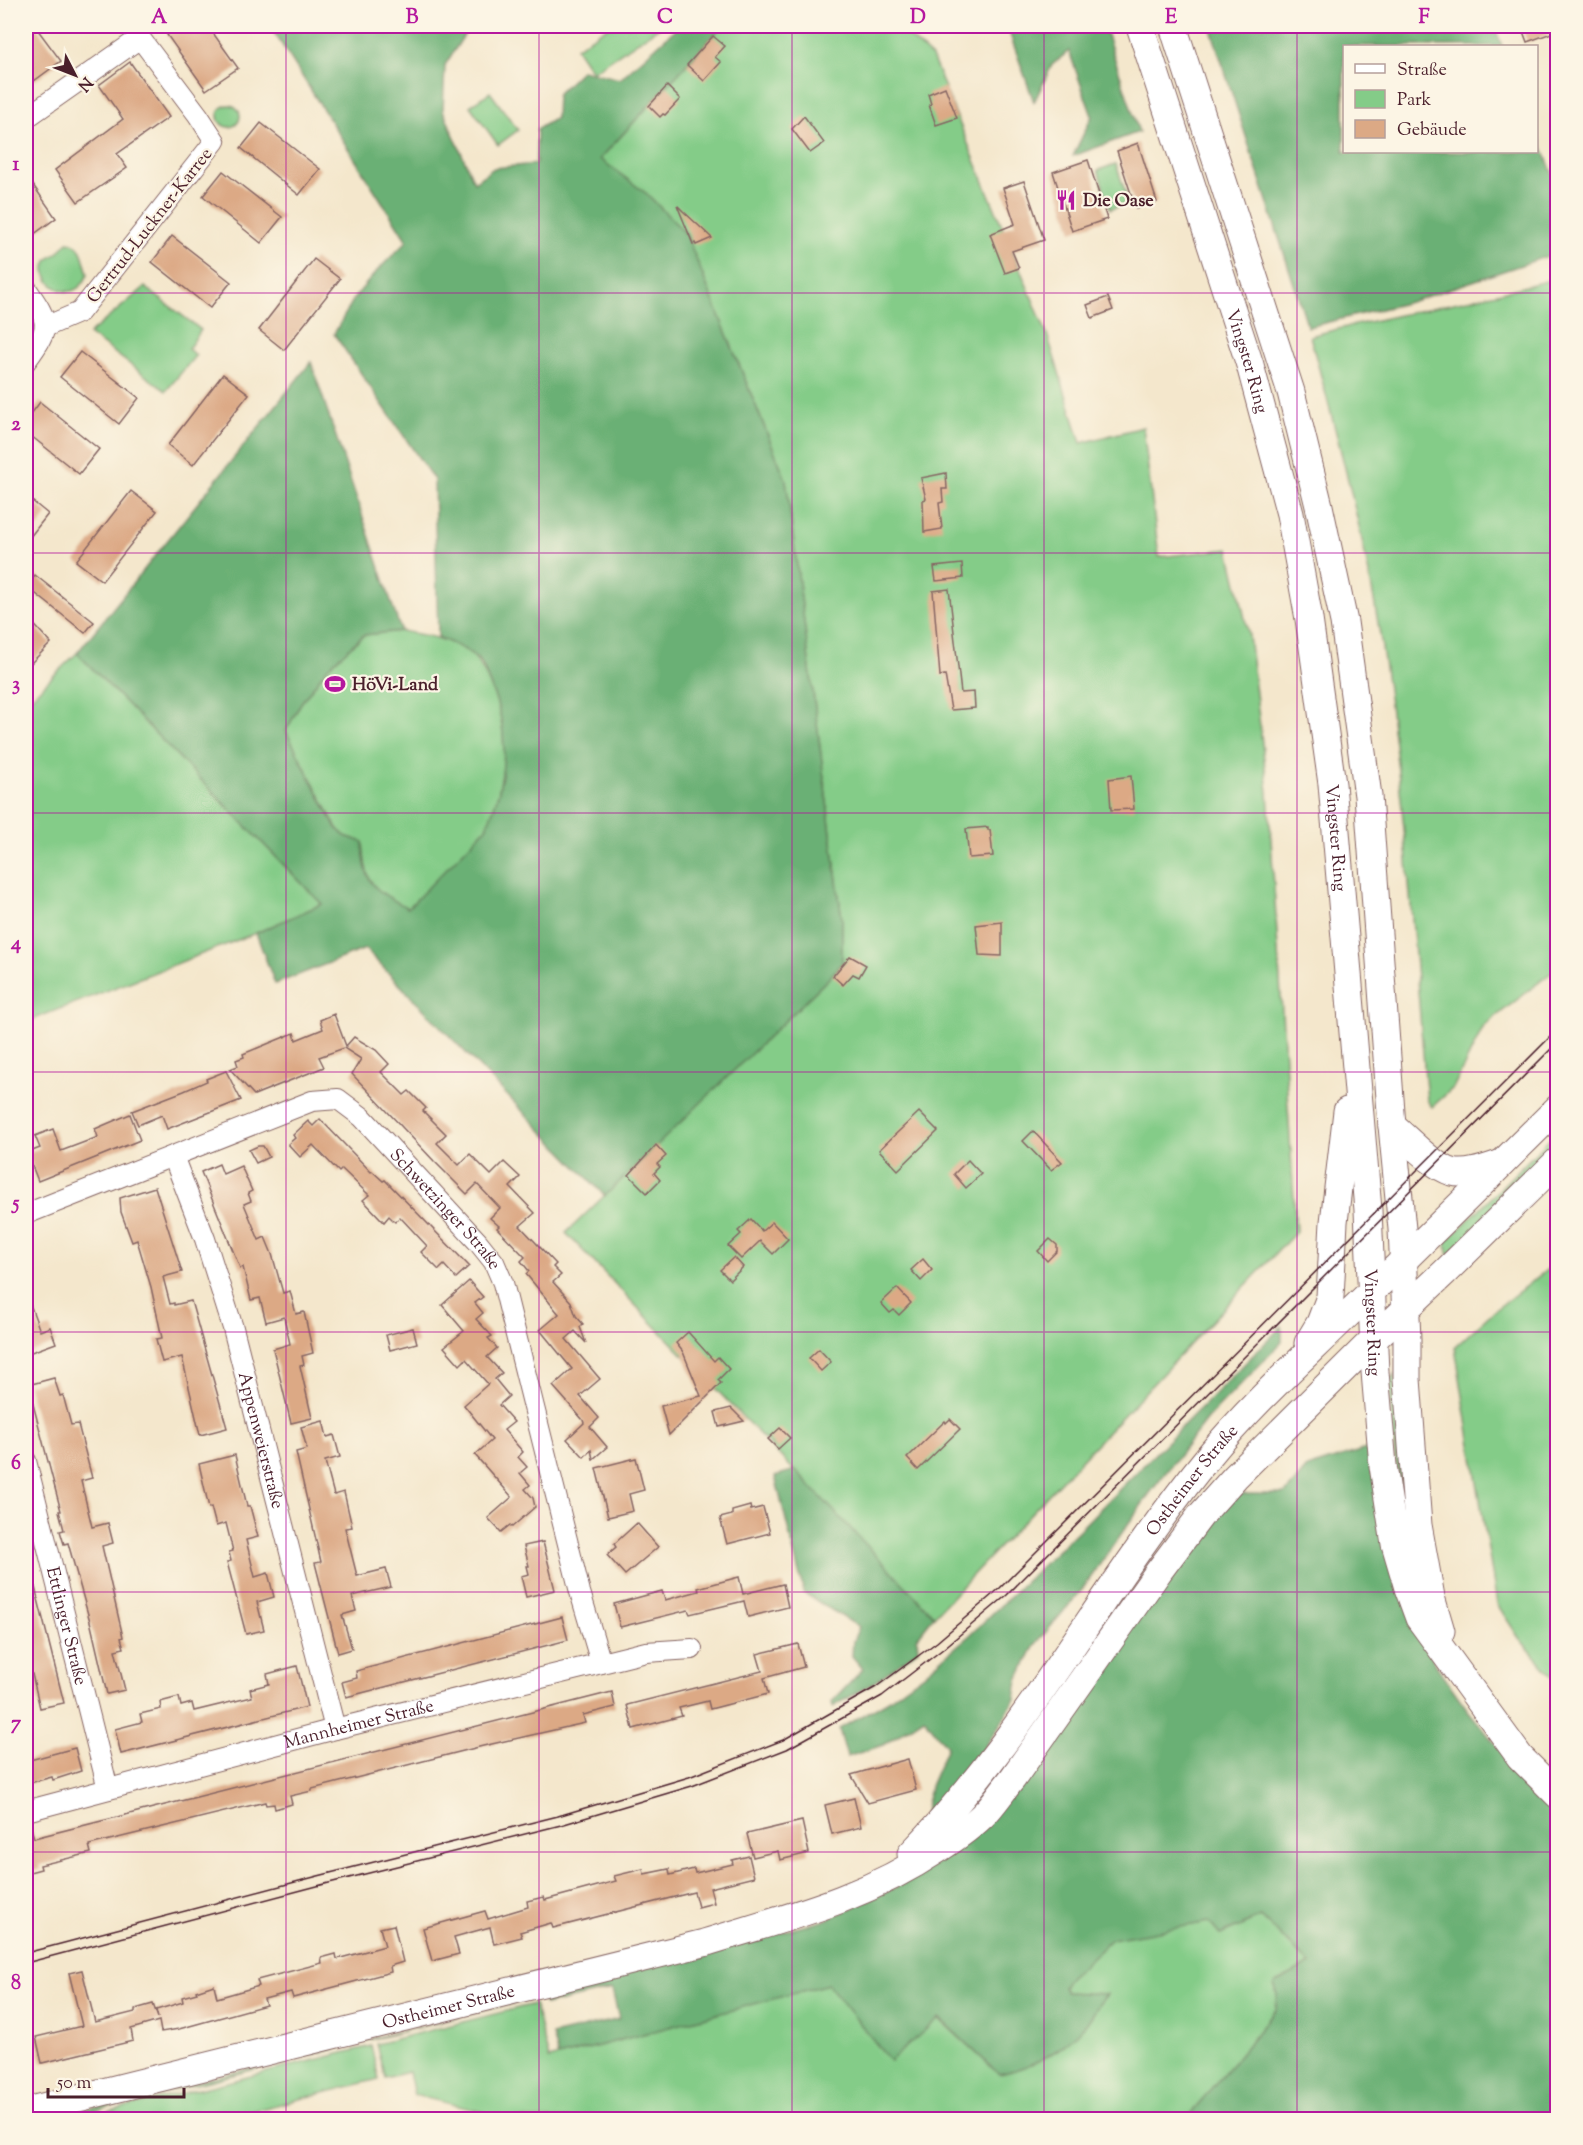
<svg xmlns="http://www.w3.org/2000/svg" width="1583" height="2145" viewBox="0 0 1583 2145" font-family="'Sorts Mill Goudy',serif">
	<rect width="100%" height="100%" fill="#fcf5e5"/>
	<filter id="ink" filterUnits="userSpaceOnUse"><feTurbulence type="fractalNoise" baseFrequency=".0167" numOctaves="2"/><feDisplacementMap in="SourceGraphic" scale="12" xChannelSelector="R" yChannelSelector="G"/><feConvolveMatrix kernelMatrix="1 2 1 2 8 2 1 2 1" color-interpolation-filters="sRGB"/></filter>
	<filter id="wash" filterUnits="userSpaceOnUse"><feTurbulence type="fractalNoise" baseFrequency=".008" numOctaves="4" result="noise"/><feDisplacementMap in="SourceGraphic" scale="24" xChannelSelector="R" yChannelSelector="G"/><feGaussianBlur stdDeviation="1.35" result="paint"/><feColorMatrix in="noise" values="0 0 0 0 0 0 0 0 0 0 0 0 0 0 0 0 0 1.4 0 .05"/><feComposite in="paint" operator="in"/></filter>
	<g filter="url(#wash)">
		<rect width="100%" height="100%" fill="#f4e7cc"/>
		<g fill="#84cc88" stroke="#67765a" stroke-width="1.5">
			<path d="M609,26H661L592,72L576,48Z"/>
			<path d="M722,26H897L932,57L1047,334L1081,443L1143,427L1159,557L1229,549L1249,636L1268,792L1296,1232L934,1616L566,1233L829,978L842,963V920L786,480L686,234L647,194L600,159Z"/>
			<path d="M490,92L518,130L498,145L470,106Z"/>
			<circle cx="229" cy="116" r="11"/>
			<path d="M1116,164L1129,203L1110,209L1098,170Z"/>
			<path d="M68,242C83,243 84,262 88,274C74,310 36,282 47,261C50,256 55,256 59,252C62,249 64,245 68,242Z"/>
			<path d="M1557,278V968L1484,1026L1453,1088L1432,1107L1427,1100C1414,951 1405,801 1383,654C1367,546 1339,441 1310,336C1393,315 1476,300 1557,278Z"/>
			<path d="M145,287L201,330L188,349L196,355L166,391L89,334Z"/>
			<path d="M401,631C425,635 447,638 467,651C479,660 484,671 490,685C511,731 507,782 486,828L408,909C372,888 366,887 363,842L345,836L337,828L286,731L301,703L328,667L364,635Z"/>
			<path d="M77,653L322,904L256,933L26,1022V702Z"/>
			<path d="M1557,1132V1147L1449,1255L1446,1242Z"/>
			<path d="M1557,1262V1682L1519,1638L1497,1604L1455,1347L1495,1310Z"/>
			<path d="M1395,1375L1406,1534L1395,1456L1389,1382Z"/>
			<path d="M1261,1917L1310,1964L1275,1983L1277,1996L1276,2010L1186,2119H511L414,2095L409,2072L385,2078L376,2044L534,2004L549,2059L828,1984L890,2060L938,2018L999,2074C1032,2067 1062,2052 1084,2026C1093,2016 1097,2004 1107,1995L1066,1992L1063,1987L1066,1981L1112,1938L1209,1922L1220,1935Z"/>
			<path d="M535,1998L60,2119L42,2120Z"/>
			<path d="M371,2046L379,2079L221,2119H79Z"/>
		</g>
		<g fill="#6bb074" stroke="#5a6850" stroke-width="1.5">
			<path d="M270,26H470L445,65L443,110L474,182L494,168L536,164L537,129L556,118L557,94L582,70L620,79L679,26H722L600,159L647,194L686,234L786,480L842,920V963L829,978L605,1196L365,949L275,984L256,933L322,904L77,653L311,362L401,631L364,635L328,667L301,703L286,731L336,828L345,836L363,842C365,886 372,888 408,908L486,828C507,782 511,731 490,684C487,678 485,669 481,663C471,650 452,644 438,637L434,480L334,334L355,297L377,271L407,241Z"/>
			<path d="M1007,26H1104L1139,132L1073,156L1092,116L1069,51L1052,65L1034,102Z"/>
			<path d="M1210,26H1494L1502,46H1344V152H1536L1537,133L1557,185V253L1410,302L1308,327Z"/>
			<path d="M1282,1326V1342L1207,1419L1150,1493L1081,1591L1034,1646L1018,1680L1015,1699L1001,1723L970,1768L947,1795L925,1813L930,1786L947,1747L924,1718L883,1745L847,1757L839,1729L887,1701L924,1674L970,1635L1080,1529Z"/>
			<path d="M1369,1448L1412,1624L1438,1668L1467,1709L1497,1746L1557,1809V2119H1186L1276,2010L1277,1996L1275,1983L1310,1964L1261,1917L1220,1935L1209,1922L1112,1939L1066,1981L1063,1987L1066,1992L1107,1994C1098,2003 1094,2014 1086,2024C1063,2051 1032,2067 999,2074L939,2018L890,2061L828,1984L558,2057L552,2035L619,2019L612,1989L545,2005L542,1992L611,1976L823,1921L899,1886L951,1854L1232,1494H1285L1307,1468Z"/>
			<path d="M795,1470L934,1616L917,1638L918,1650L873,1683L833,1707L832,1702L863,1669L852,1656L853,1641L859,1627L804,1593L775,1476Z"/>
		</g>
		<g id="blocks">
			<g fill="#dca985">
				<path d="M26,26H35L61,61L34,81L26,69Z"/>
				<path d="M180,26H208L238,68L206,90L167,35Z"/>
				<path d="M1521,26H1557V31L1527,42Z"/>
				<path d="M713,36L725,46L715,57L721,62L704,81L687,65Z"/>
				<path d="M130,62L169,117L117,154L127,168L78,202L55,170L123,119L99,85Z"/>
				<path d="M667,86L680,99L665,115L663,114L660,117L649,106Z"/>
				<path d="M945,87L957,118L936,125L929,105L931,104L928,94Z"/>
				<path d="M804,116L824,143L810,153L792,129Z"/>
				<path d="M261,123L320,169L299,195L241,148Z"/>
				<path d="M1138,143L1157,202L1136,209L1117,151Z"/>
				<path d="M1088,160L1107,219L1072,231L1053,172Z"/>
				<path d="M223,171L282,217L261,243L203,196Z"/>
				<path d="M26,175L56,218L26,240Z"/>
				<path d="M1024,181L1044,240L1012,251L1019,268L1005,273L990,234L1015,224L1003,188Z"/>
				<path d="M677,205L683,211L712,238L696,245L695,243L693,244Z"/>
				<path d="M172,236L231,282L210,308L152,262Z"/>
				<path d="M314,259L340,279L284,350L259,330Z"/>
				<path d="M1108,297L1113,310L1092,318L1087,305Z"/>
				<path d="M80,352L139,398L119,424L60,377Z"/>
				<path d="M223,374L249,394L193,465L168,445Z"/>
				<path d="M40,402L99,449L79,474L26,432V421Z"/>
				<path d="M946,473L947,489H942L943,502L939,503L942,529L924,532L923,500L926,499L921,478Z"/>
				<path d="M131,491L157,511L102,581L76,561Z"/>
				<path d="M26,496L48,514L26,542Z"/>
				<path d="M962,564L963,578L936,581L934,567Z"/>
				<path d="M35,575L94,622L85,633L26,586Z"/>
				<path d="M949,589L961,693L974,692L975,708L951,710L945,675L940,676L933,591Z"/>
				<path d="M26,616L51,643L26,668Z"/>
				<path d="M1131,776L1134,809L1111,810L1109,779Z"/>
				<path d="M988,827V830H990L993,856L969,858L966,829Z"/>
				<path d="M1002,922V956L979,955L976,925Z"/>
				<path d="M850,956L866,965L859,977L853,974L843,985L833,976Z"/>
				<path d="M334,1014L346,1046L354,1037L376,1050L389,1064L381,1072L404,1095L409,1091L426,1108L423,1111L446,1134L437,1143L459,1165L470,1154L491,1175L504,1162L520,1177L510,1187L535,1213L520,1226L556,1264L553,1267L561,1275L553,1282L571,1302L576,1316L583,1324L580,1327L586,1343L575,1331L566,1339L600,1379L580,1396L599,1418L590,1427L607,1447L593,1459L591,1450L584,1457L567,1439L584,1423L583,1420L553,1386L572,1369L540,1330L559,1314L526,1274L529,1271L521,1261L525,1257L497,1228L499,1226L490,1218L500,1208L477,1184L467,1194L434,1161L352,1074L361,1059L344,1048L319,1057L324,1067L254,1095L230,1069L238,1066L236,1060L244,1057L243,1054L294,1033L296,1040L323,1029L320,1020Z"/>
				<path d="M226,1071L241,1100L167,1129L162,1115L138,1125L132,1111L184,1091L207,1081L206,1079Z"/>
				<path d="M919,1112L938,1131L898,1170L879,1150Z"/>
				<path d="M130,1114L140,1140L38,1181L27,1153L40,1148L35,1136L53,1129L61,1151L98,1137L95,1129Z"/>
				<path d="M320,1119L371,1172L372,1171L383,1181L385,1180L469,1266L456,1278L444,1265L439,1270L421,1252L427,1246L400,1217L395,1222L389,1216L384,1222L363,1200L369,1195L342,1169L339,1172L313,1145L300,1157L288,1144L295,1138L293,1135L308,1121L313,1126Z"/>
				<path d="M1033,1131L1062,1162L1051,1170L1023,1141Z"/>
				<path d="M656,1145L666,1156L657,1164L660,1167L654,1173L660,1180L647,1193L629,1175Z"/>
				<path d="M258,1146H263L269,1157L256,1163L249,1150Z"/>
				<path d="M968,1160L981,1174L966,1188L954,1174Z"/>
				<path d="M219,1164L223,1174L241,1166L252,1191L248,1193L251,1201L244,1204L259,1240L265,1237L272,1254L283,1293L290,1291L296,1314L304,1312L313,1353L302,1356L304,1365L300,1366L312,1418L291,1423L273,1349L290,1344L284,1317L266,1322L260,1298L251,1300L243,1267L240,1268L201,1172Z"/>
				<path d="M155,1187L182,1272L163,1277L170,1304L174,1303V1305L191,1301L227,1428L200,1435L182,1357L162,1362L156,1339L162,1338L151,1287L137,1240L132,1242L121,1212L120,1198Z"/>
				<path d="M751,1219L762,1231L772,1222L788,1239L773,1254L760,1241L741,1259L728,1246L741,1234L738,1231Z"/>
				<path d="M1050,1239L1057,1245V1251L1047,1261L1038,1251Z"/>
				<path d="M734,1257L743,1267L730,1280L720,1270Z"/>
				<path d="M923,1259L932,1270L921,1281L911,1270Z"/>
				<path d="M469,1281L483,1297L475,1303L483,1313L476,1319L492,1336L488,1338L497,1348L487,1357L502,1373L495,1379L509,1396L499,1405L514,1422L504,1430L523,1452L518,1457L527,1467L520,1473L530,1485L525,1489L533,1498L535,1507L512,1527L510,1525L501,1532L488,1518L512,1497L475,1455L492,1440L464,1405L488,1384L466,1359L460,1365L444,1347L464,1331L442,1305Z"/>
				<path d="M897,1288L911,1303L899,1315L894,1310L890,1313L881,1303Z"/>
				<path d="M27,1296L40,1331L50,1327L56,1343L26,1354Z"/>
				<path d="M413,1328L417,1343L390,1350L386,1335Z"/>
				<path d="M688,1332L714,1361L718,1357L729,1369L718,1380L721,1383L669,1435L661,1406L701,1396L683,1352L676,1343Z"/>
				<path d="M819,1349L831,1362L821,1371L809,1358Z"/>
				<path d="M54,1378L60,1396L63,1395L71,1425L78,1424L92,1478L81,1481L92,1527L108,1523L113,1543L102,1546L123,1637L121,1638L124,1648L115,1650L125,1690L107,1694L91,1625L68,1543L64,1544L60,1531L64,1530L59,1511H61L28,1385Z"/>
				<path d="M731,1408L744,1421L719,1427L715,1412Z"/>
				<path d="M950,1419L960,1429L918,1470L907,1458L945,1421L946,1423Z"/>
				<path d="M323,1421L327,1437L334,1435L340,1457L325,1461L334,1495L344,1492L352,1527L345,1528L357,1576L386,1569L391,1587L352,1596L356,1611L342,1615L352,1649L338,1653L315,1563L321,1562L296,1452L307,1449L301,1427Z"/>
				<path d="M780,1428L790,1438L778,1449L768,1439Z"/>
				<path d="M235,1455L247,1506H250L258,1537L246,1540L255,1577L268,1573L274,1597L257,1602L264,1630L246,1634L227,1562L231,1561L229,1552L233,1551L226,1523L216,1526L211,1507L209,1508L199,1464Z"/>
				<path d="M636,1458L644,1490L629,1494L633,1511L608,1517L596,1468Z"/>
				<path d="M750,1506L751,1510L763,1507L770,1533L727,1544L720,1518L732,1515V1511Z"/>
				<path d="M637,1523L658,1547L625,1575L607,1555L616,1547L614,1544Z"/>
				<path d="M543,1542L555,1590L526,1597L521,1576L529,1574L527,1566H529L524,1546Z"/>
				<path d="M31,1571L64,1703L40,1708L32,1674L26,1676V1572Z"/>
				<path d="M739,1577L743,1594L783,1584L788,1607L748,1617L744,1601L690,1614L688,1610L620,1627L614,1604L662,1591L665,1600L699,1591L698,1588Z"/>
				<path d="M562,1617L568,1640L346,1697L342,1682L357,1678L356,1671Z"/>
				<path d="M798,1644L804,1667L764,1678L768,1694L710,1709L708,1701L679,1708L682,1716L633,1729L627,1705L762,1671L757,1654Z"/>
				<path d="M297,1666L307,1707L121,1754L115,1729L142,1722L140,1714L161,1709L160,1702L179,1697L181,1706L192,1703L194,1711L252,1697L250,1689L269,1684L267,1674Z"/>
				<path d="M612,1692L615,1707L583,1715L585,1723L483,1746L312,1789V1791L290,1796L292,1804L275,1809L274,1804L266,1805L265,1802L89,1845L91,1853L40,1865L41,1869L26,1873V1828H31L34,1838Z"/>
				<path d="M75,1748L81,1771L53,1780L52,1777L26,1784V1761Z"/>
				<path d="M908,1759L916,1790L868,1803L851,1775Z"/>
				<path d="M854,1798L861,1827L832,1834L825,1805Z"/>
				<path d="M802,1821L809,1853L780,1860L778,1851L753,1857L747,1834Z"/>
				<path d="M749,1856L754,1877L710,1888L714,1903L698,1907L694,1892L553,1928L551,1923L520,1932L522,1937L494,1944L490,1927L454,1937L459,1954L432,1961L423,1928L485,1911L488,1919L528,1907L527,1901L544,1897L545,1900L616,1881L614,1876L643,1869L644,1874L669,1869L670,1875L694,1869L695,1873L733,1864L732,1860Z"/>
				<path d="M394,1925L403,1962L390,1966L391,1972L293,1998L291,1992L264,1999L266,2005L179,2029L161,2032L159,2021L131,2029L133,2041L42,2063L36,2037L82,2026L69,1973L82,1970L95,2022L135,2012V2009L153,2004L158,2018L156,2010L183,2002L182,1997L197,1993L196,1991L214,1985L217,1998L259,1986L257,1980L322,1963L321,1958L336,1954L337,1959L385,1946L380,1928Z"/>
			</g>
		</g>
	</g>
	<g filter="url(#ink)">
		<use href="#blocks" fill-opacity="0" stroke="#866563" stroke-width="1.5"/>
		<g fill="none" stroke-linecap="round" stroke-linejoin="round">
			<g stroke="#866563" stroke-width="22">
				<g id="street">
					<path d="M26,118L140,38L198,115L215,141L80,312L45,327"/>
					<path d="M26,288C50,323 52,326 26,361"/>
					<path id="s1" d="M173,1156L205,1239L233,1328L335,1729"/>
					<path id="s2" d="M26,1214L312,1101L338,1099L362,1117L478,1242L494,1262L503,1283L580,1592L601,1663"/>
					<path id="s3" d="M26,1461L108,1789"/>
					<path id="s4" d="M26,1811L335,1729L646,1652L692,1649"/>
				</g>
			</g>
			<g stroke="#866563" stroke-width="29">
				<g id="secondary">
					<path id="s5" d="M1140,26L1250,365L1290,514L1309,619L1332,784L1368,1210L1375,1372L1383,1466L1395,1544L1408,1588L1419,1618L1520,1757L1558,1795"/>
					<path d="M1173,26L1291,392L1319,506L1344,622L1368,796L1392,1126L1402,1229L1407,1339V1379L1418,1525L1431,1597L1441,1631"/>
					<path d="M1392,1126C1408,1139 1432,1166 1452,1172C1467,1176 1487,1168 1502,1163"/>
					<path d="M1308,1343L1320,1323L1330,1297L1334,1222L1347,1111"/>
					<path id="s6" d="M911,1854C1027,1734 1104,1584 1209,1456C1250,1406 1299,1362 1345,1317C1417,1248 1487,1178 1558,1108"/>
					<path id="s7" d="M26,2111L704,1943C788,1917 862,1900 937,1850C954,1839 973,1826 987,1811C996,1801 1004,1789 1013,1778L1159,1571L1201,1515L1235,1477L1373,1340L1445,1272L1558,1161"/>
				</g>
			</g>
			<use href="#street" stroke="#fff" stroke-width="20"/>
			<use href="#secondary" stroke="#fff" stroke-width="27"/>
			<g stroke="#4a1f2b" stroke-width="1.5">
				<path d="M26,1953L318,1876L558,1816L689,1777L783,1740L876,1687L937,1642L1000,1588L1558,1029"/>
				<path d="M26,1963L321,1885L561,1825L692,1786L787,1749L882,1696L943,1649L1007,1595L1558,1042"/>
			</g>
		</g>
	</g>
	<path fill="none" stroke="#b5179e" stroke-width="1.5" stroke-opacity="0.55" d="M286,26V2120M539,26V2120M792,26V2120M1044,26V2120M1297,26V2120M26,293H1558M26,553H1558M26,813H1558M26,1072H1558M26,1332H1558M26,1592H1558M26,1852H1558"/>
	<defs>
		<g id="restaurant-bare" transform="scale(1.62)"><path d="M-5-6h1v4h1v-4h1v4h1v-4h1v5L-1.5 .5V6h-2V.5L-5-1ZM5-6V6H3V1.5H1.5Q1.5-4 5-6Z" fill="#b5179e" stroke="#fcf5e5" stroke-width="2.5" paint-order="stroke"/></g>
		<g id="stadium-bare" transform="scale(1.62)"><path d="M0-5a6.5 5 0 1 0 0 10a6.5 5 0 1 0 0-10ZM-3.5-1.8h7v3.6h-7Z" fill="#b5179e" stroke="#fcf5e5" stroke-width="2.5" paint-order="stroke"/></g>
	</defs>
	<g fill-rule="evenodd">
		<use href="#restaurant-bare" x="1066" y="200"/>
		<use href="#stadium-bare" x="335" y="684"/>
	</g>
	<g text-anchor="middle" stroke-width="4.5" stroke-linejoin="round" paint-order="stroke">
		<g font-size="18" font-weight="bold" fill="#4a1f2b" stroke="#fcf5e5" text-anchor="start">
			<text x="1083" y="206">Die Oase</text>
			<text x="352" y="690">HöVi-Land</text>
		</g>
		<g font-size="18" fill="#4a1f2b" stroke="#fcf5e5">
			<text transform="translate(149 225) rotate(-52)" y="6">Gertrud-Luckner-Karree</text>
			<text dy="6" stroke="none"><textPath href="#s5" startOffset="352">Vingster Ring</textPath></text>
			<text dy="6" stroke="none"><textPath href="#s5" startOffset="838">Vingster Ring</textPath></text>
			<text dy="6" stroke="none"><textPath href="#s2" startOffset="488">Schwetzinger Straße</textPath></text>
			<text dy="6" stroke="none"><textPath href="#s5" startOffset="1324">Vingster Ring</textPath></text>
			<text dy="6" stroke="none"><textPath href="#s1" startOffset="298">Appenweierstraße</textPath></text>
			<text dy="6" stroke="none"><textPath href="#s6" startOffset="468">Ostheimer Straße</textPath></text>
			<text dy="6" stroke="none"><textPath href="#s3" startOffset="170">Ettlinger Straße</textPath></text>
			<text dy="6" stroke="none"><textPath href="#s4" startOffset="344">Mannheimer Straße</textPath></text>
			<text dy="6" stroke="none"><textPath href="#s7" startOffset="435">Ostheimer Straße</textPath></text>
		</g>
	</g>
	<rect width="1583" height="2145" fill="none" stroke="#fcf5e5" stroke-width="66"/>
	<rect x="1343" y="45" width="195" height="108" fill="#fcf5e5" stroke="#b59f9b" stroke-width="1.5"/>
	<rect x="1355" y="64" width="30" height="9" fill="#ffffff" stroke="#b59f9b" stroke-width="1.5"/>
	<text x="1397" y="75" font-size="18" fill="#4a1f2b">Straße</text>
	<rect x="1355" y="90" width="30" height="18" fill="#84cc88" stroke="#b59f9b" stroke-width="1.5"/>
	<text x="1397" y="105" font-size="18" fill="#4a1f2b">Park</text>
	<rect x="1355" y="120" width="30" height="18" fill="#dca985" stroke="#b59f9b" stroke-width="1.5"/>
	<text x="1397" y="135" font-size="18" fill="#4a1f2b">Gebäude</text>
	<g transform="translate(75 75) rotate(132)" stroke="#fcf5e5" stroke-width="4.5" paint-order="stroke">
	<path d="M0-4.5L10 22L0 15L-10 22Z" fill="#4a1f2b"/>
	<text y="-9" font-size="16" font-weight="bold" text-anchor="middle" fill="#4a1f2b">N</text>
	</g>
	<path d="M48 2088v9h136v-9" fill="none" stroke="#4a1f2b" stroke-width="3"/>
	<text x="57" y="2088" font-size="18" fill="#4a1f2b" stroke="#fcf5e5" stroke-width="4.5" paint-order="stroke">50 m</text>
	<rect x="33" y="33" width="1517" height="2079" fill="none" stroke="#b5179e" stroke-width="2"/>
	<g font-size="20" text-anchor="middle" font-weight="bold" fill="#b5179e">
		<text x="159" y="23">A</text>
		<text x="412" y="23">B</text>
		<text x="665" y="23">C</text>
		<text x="918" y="23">D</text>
		<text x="1171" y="23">E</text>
		<text x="1424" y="23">F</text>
		<text x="16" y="170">1</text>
		<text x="16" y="430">2</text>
		<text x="16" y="690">3</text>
		<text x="16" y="949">4</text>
		<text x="16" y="1209">5</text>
		<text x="16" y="1469">6</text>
		<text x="16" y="1729">7</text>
		<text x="16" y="1989">8</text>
	</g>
</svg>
